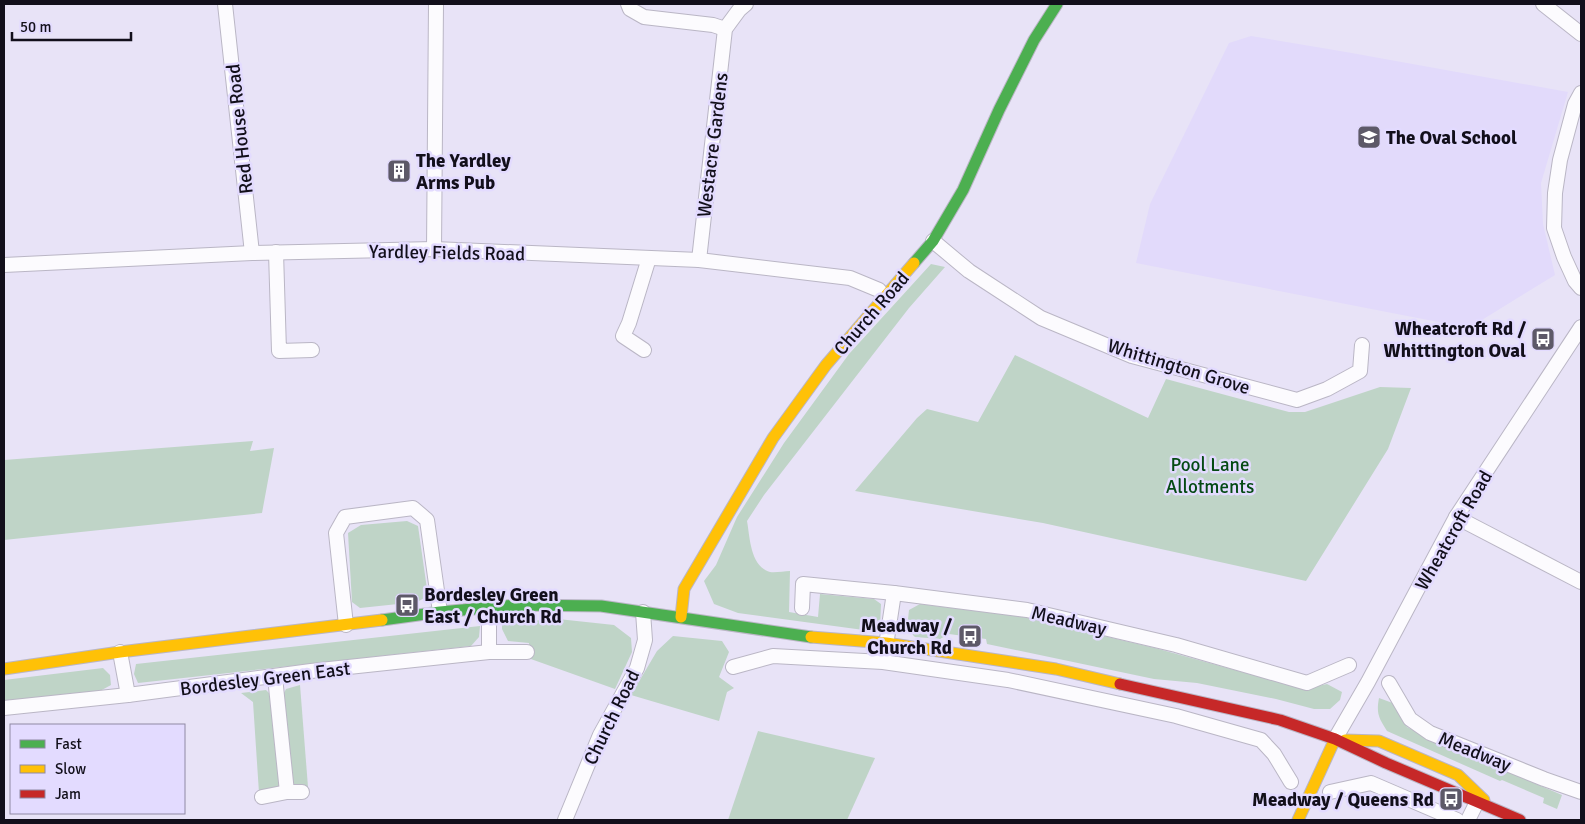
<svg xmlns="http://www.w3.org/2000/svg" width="1585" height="824" viewBox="0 0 1585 824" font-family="Signika,sans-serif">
	<rect width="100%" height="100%" fill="#e8e3f7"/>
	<path fill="#e2dafb" d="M1251,36L1346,52L1568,92L1541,183L1543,224L1555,275L1469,328L1136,263L1150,204L1229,43Z"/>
	<g fill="#bfd4c7">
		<path d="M931,264L945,267L909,308L764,495L747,521C750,537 750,566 770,572C775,573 784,571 790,571L789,612L818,617L820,594L874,599L881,604L880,628L871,631L738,613L714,604L704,581L716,565L737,517L784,443L849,354Z"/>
		<path d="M1015,355L1148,418L1166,379L1289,412H1305L1380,387L1411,388L1388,449L1306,581L1043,523L855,491L917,418L927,409L978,422Z"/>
		<path d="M253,441L250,451L274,448L262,513L4,540V460Z"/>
		<path d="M407,521L418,526L428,596L417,602L360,608L352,602L348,533L361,525Z"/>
		<path d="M920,604L1023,617L1155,648L1304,689L1327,684L1342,692L1340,700L1330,709H1314L1276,699L1197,683L1154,679L987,644L986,639L949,634L940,639L915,637L909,631L908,619L909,610Z"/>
		<path d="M558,619L614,625L631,638L632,652L615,689L528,658L529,643L508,641L502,629V623Z"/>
		<path d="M480,626L479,637L471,646L138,683L134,674L136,664Z"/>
		<path d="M673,636L722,641L729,652L719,677L734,688L727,692L719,721L631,695L657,651Z"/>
		<path d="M103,668L110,675L111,685L100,691L4,702V680Z"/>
		<path d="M300,685L308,787L293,786L284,693L286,689Z"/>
		<path d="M266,690L271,695L281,785L259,793L253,702L241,693Z"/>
		<path d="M1379,698L1398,705L1407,727L1429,738L1562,795L1557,809L1543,803L1544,798L1502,780L1500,781L1387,731C1379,718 1376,714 1379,698Z"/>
		<path d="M758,731L875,758L847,820H728Z"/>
	</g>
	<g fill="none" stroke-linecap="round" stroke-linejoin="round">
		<g stroke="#bab6c5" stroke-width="16">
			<g id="street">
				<path d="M225,4L252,253"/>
				<path d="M628,4L630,9L644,17L713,25L725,29"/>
				<path d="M1543,4L1581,34"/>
				<path d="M1581,93L1575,104L1560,160L1555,193L1554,228L1564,257L1575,281L1581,288"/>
				<path d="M933,241L969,271L1041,318L1132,356L1297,400L1327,389L1360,371L1362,345"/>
				<path d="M434,249L436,4"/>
				<path d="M276,252L279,351L312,350"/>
				<path d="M699,260L725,29L739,10L746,4"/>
				<path d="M4,265L252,253L434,249L699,260L850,278L879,290L884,297"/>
				<path d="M644,350L623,336L629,323L649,258"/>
				<path d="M1456,517L1581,582"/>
				<path d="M489,607V652"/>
				<path d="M802,608L803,584L894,593L1027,610L1176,645L1307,683L1349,665"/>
				<path d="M346,625L336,533L345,517L413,508L427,520L440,612"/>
				<path d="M120,652L128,695"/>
				<path d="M885,652L894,593"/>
				<path d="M733,667L773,656L883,662L1008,680L1176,716L1261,740L1274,754L1291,782"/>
				<path d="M275,677L287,792"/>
				<path d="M1389,683L1410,719L1430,733L1544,779L1581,792"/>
				<path d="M4,708L128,695L311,671L489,652H527"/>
				<path d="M1335,739L1368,682L1456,517L1581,327"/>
				<path d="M1330,792L1371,783L1457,820"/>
				<path d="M262,797L287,792H302"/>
				<path d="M565,820L600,735L637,668L645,640L643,612"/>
				<path d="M1468,820L1477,802"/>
			</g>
		</g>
		<g stroke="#bab6c5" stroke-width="13">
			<g id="fast">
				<path d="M914,263L933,241L963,190L999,110L1034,40L1057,4"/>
				<path d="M382,620L440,612L517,605L601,606L811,637"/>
			</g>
		</g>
		<g stroke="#bab6c5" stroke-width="13">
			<g id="slow">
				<path d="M681,617L684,589L773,438L826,365L914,263"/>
				<path d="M811,637L886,643L1056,669L1120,684"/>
				<path d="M4,669L120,652L382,620"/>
				<path d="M1345,740L1379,741L1458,775L1484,800"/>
				<path d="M1298,820L1335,739"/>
			</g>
		</g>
		<g stroke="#bab6c5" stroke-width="13">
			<path id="jam" d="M1120,684L1280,720L1335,739L1386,763L1520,820"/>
		</g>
		<use href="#street" stroke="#fcfbfe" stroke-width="14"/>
		<use href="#fast" stroke="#4caf50" stroke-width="11"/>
		<use href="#slow" stroke="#ffc107" stroke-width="11"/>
		<use href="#jam" stroke="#c62828" stroke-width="11"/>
	</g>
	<defs>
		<g id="school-square" transform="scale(1.25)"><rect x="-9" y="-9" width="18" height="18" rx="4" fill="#5d5968" stroke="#e3dbff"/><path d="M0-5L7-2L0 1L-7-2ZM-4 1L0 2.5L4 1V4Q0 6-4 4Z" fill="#fff"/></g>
		<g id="building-square" transform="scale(1.25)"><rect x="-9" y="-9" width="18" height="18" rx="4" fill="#5d5968" stroke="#e3dbff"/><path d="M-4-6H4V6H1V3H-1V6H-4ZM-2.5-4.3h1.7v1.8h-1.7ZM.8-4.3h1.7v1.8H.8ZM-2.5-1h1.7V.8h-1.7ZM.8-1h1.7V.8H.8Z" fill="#fff"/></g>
		<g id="bus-square" transform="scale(1.25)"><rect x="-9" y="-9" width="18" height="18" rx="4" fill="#5d5968" stroke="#e3dbff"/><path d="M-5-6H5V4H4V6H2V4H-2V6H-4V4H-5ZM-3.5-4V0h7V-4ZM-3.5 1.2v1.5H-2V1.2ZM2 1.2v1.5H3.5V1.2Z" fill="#fff"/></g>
	</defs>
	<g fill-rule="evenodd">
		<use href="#school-square" x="1369" y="137"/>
		<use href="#building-square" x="399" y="171"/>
		<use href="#bus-square" x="1543" y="339"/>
		<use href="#bus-square" x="407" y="605"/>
		<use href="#bus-square" x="970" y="636"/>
		<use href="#bus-square" x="1451" y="799"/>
	</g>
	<g text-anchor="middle" stroke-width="5" stroke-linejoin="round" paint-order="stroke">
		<g font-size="19" fill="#120f1b" stroke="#e3dbff">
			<text transform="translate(239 129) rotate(-96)" y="7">Red House Road</text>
			<text transform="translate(712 145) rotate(-83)" y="7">Westacre Gardens</text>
			<text transform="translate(447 252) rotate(1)" y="7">Yardley Fields Road</text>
			<text transform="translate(871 313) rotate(-49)" y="7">Church Road</text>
			<text transform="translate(1179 366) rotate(17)" y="7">Whittington Grove</text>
			<text transform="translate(1453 530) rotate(-60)" y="7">Wheatcroft Road</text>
			<text transform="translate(1069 620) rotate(13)" y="7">Meadway</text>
			<text transform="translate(265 678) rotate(-7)" y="7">Bordesley Green East</text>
			<text transform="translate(611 717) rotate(-64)" y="7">Church Road</text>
			<text transform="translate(1475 751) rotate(22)" y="7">Meadway</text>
		</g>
		<g font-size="19" font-weight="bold" fill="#120f1b" stroke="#e3dbff" text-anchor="start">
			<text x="1386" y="144">The Oval School</text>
			<text x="416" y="167">The Yardley<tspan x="416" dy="22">Arms Pub</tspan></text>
			<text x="1526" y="335" text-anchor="end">Wheatcroft Rd /<tspan x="1526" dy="22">Whittington Oval</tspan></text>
			<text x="424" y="601">Bordesley Green<tspan x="424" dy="22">East / Church Rd</tspan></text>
			<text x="952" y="632" text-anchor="end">Meadway /<tspan x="952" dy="22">Church Rd</tspan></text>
			<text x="1434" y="806" text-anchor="end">Meadway / Queens Rd</text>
		</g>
		<g font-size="19" fill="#054a14" stroke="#e3dbff">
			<text x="1210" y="471">Pool Lane<tspan x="1210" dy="22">Allotments</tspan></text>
		</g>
	</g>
	<rect width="1585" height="824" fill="none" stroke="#120f1b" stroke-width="10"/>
	<rect x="10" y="724" width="175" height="90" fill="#e3dbff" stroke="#8f89a4"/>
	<rect x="20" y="740" width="25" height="8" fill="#4caf50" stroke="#8f89a4"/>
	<text x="55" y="749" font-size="15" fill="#120f1b">Fast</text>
	<rect x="20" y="765" width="25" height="8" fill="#ffc107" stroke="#8f89a4"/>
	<text x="55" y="774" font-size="15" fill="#120f1b">Slow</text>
	<rect x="20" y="790" width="25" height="8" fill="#c62828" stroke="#8f89a4"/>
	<text x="55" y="799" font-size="15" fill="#120f1b">Jam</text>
	<path d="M12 32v8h119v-8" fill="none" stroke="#120f1b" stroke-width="2.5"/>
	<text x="20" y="32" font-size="15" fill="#120f1b" stroke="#e3dbff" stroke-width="4" paint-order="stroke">50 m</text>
</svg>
